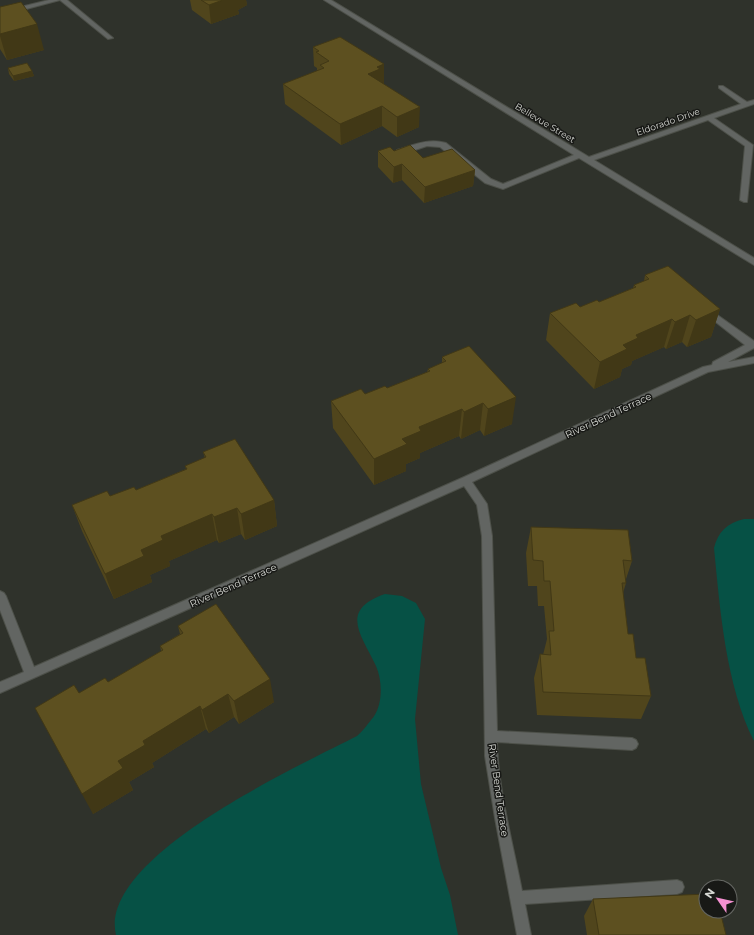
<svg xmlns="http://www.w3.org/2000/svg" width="754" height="935" viewBox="0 0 754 935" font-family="Montserrat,sans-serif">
	<rect width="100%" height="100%" fill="#2f322b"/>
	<g fill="#065145">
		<path d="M744,519H754V741C726,686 720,610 714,548C718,532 727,523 744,519Z"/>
		<path d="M385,594L402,596L416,603L425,619L415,719L421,784L441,868L450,895L458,935H116C97,857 301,765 357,736C362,732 367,725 371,720C383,707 383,682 376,666C362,636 338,610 385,594Z"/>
	</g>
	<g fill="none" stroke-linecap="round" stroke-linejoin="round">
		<g stroke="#4d5049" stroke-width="2">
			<g id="minor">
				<path d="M49,0H67L113,38L108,39L60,0L0,16V12Z"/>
				<path d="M324,0H331L589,157L741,104L719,88V86H723L747,102L754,100V104L714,118L753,145L747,202H744L740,200L745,146L708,120L594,160L754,258V265L579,158L503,189L485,183L440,147L427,146L403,154H397V150C414,145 428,138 446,143L491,179L503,184L574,155Z"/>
				<path d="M706,307L754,341V348L728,362L754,357V363L708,372L472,482L487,504L492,536L497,731L632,738L636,740L638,744L636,748L632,750L497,742C498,789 513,844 522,891L677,880L682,882L684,887L682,892L677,894L525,904L531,935H517L495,818L485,756L482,536L477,505L464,486L0,693V682L24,672L0,610V591L4,593L6,596L34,667L462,478L703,367L712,365L713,362L745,345L703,312L702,310L703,308Z"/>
			</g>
		</g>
		<use href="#minor" fill="#626562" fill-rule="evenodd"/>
	</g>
	<g fill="#50451c">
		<path d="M190,0H246L247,5L238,10L239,14L211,24L192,10Z"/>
		<path d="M0,7L44,50L7,60L0,49Z"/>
		<path d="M313,47L384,84L419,127L397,137L382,126L341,145L285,104L283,84L317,71V68L314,66Z"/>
		<path d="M8,68L32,71L34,76L14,81L9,74Z"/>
		<path d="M378,151H394L475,170L473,186L424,203L402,180L393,183L378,167Z"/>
		<path d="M645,275L720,309L711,337L687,347L682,342L666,349L664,347L632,361L631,365L622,369L620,377L594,389L546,340L550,313L580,307L599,302L633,288L634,285L644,281Z"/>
		<path d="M442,357L512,424L484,436L480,430L461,439L459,436L420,453V458L406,464V471L374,485L333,428L331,401L365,394L387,388L427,372L428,369L442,363Z"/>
		<path d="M203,452L274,500L277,526L245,540L241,534L219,543L217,540L169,561L170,566L150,575L152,582L114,599L82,531L72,505L110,496L136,490L186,469L185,466L205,458Z"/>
		<path d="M531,527L632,561L626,579V583L623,593L628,634L636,658L651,696L641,719L537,715L534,678L540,654L543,655L547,639L544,606H538L537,586H528L526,553Z"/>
		<path d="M178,626L274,702L239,724L234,717L209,733L206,729L152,763L154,767L129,782L133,790L93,814L79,693L108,682L161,651L160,646L180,634Z"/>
		<path d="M593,899L726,935H587L584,916Z"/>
	</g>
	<g fill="#413816">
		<path d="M223,0H246L247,5L238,10L239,14L211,24L209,5Z"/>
		<path d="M37,24L44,50L7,60L0,36V34Z"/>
		<path d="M384,64V84L368,74L377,67Z"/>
		<path d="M32,71L34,76L14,81L13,76Z"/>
		<path d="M382,106V126L341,145L340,124Z"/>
		<path d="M420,107L419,127L397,137V117Z"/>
		<path d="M402,164V180L393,183L394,167Z"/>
		<path d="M475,170L473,186L424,203L425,187Z"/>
		<path d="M720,309L711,337L687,347L696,320Z"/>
		<path d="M690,315L682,342L666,349L675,322Z"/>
		<path d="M672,319L664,347L632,361L631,365L622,369L620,377L594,389L600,362L636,335Z"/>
		<path d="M516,397L512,424L484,436L488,409Z"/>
		<path d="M483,403L480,430L461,439L464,412Z"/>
		<path d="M462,409L459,436L420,453V458L406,464V471L374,485V459L419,427Z"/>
		<path d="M274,500L277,526L245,540L241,514Z"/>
		<path d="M237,508L241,534L219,543L214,517Z"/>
		<path d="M212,514L217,540L169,561L170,566L150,575L152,582L114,599L105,574L161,536Z"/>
		<path d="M270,679L274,702L239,724L234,701Z"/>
		<path d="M228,694L234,717L209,733L202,710Z"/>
		<path d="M200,706L206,729L152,763L154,767L129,782L133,790L93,814L82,794L118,761L143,741Z"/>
	</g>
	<g fill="#5d5020" stroke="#413816">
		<path d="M201,0H223L209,5Z"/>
		<path d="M21,2L37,24L0,34V7Z"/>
		<path d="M340,37L384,64L377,67L380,69L368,74L420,107L397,117L382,106L340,124L283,84L324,68L320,65L329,61L316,52L319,51L313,47Z"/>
		<path d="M27,63L32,71L13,76L8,68Z"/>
		<path d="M410,145L423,158L452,149L475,170L425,187L402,164L394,167L378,151L390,147L394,151Z"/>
		<path d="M668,266L720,309L696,320L690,315L675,322L672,319L636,335L638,338L623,345L627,349L600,362L550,313L576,303L580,307L597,300L599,302L636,287L634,285L649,279L645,275Z"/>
		<path d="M469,346L516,397L488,409L483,403L464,412L462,409L419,427L421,431L402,439L407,444L374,459L331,401L361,389L365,394L385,386L387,388L430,371L428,369L446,361L442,357Z"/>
		<path d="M235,439L274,500L241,514L237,508L214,517L212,514L161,536L163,540L141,550L144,556L105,574L72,505L107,491L110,496L134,487L136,490L187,469L185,466L206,457L203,452Z"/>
		<path d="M531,527L628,530L632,561L623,560L626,583H622L628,634H633L636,658H645L651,696L543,692L540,654L551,655L549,631H554L550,581H544L543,561L533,560Z"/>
		<path d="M216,604L270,679L234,701L228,694L202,710L200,706L143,741L145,745L118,761L123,768L82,794L35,708L74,685L79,693L105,678L108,682L163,650L160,646L183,633L178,626Z"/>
		<path d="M706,894V911H720L726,935H599L593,899Z"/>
	</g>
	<g text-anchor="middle" stroke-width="3" stroke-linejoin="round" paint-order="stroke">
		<g font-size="9" fill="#d7d9d4" stroke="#181916">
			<text transform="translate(668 122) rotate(-19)" y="3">Eldorado Drive</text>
			<text transform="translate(545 123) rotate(31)" y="3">Bellevue Street</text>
		</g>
		<g font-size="10" fill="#d7d9d4" stroke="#181916">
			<text transform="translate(608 415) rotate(-25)" y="4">River Bend Terrace</text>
			<text transform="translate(233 585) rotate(-24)" y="4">River Bend Terrace</text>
			<text transform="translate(499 790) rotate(82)" y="4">River Bend Terrace</text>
		</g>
	</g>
	<g transform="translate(718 899) rotate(304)"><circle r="19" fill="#181916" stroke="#646662"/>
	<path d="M0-3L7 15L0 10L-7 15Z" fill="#f590d1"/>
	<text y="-6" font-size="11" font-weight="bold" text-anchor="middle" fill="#d7d9d4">N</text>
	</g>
</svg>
